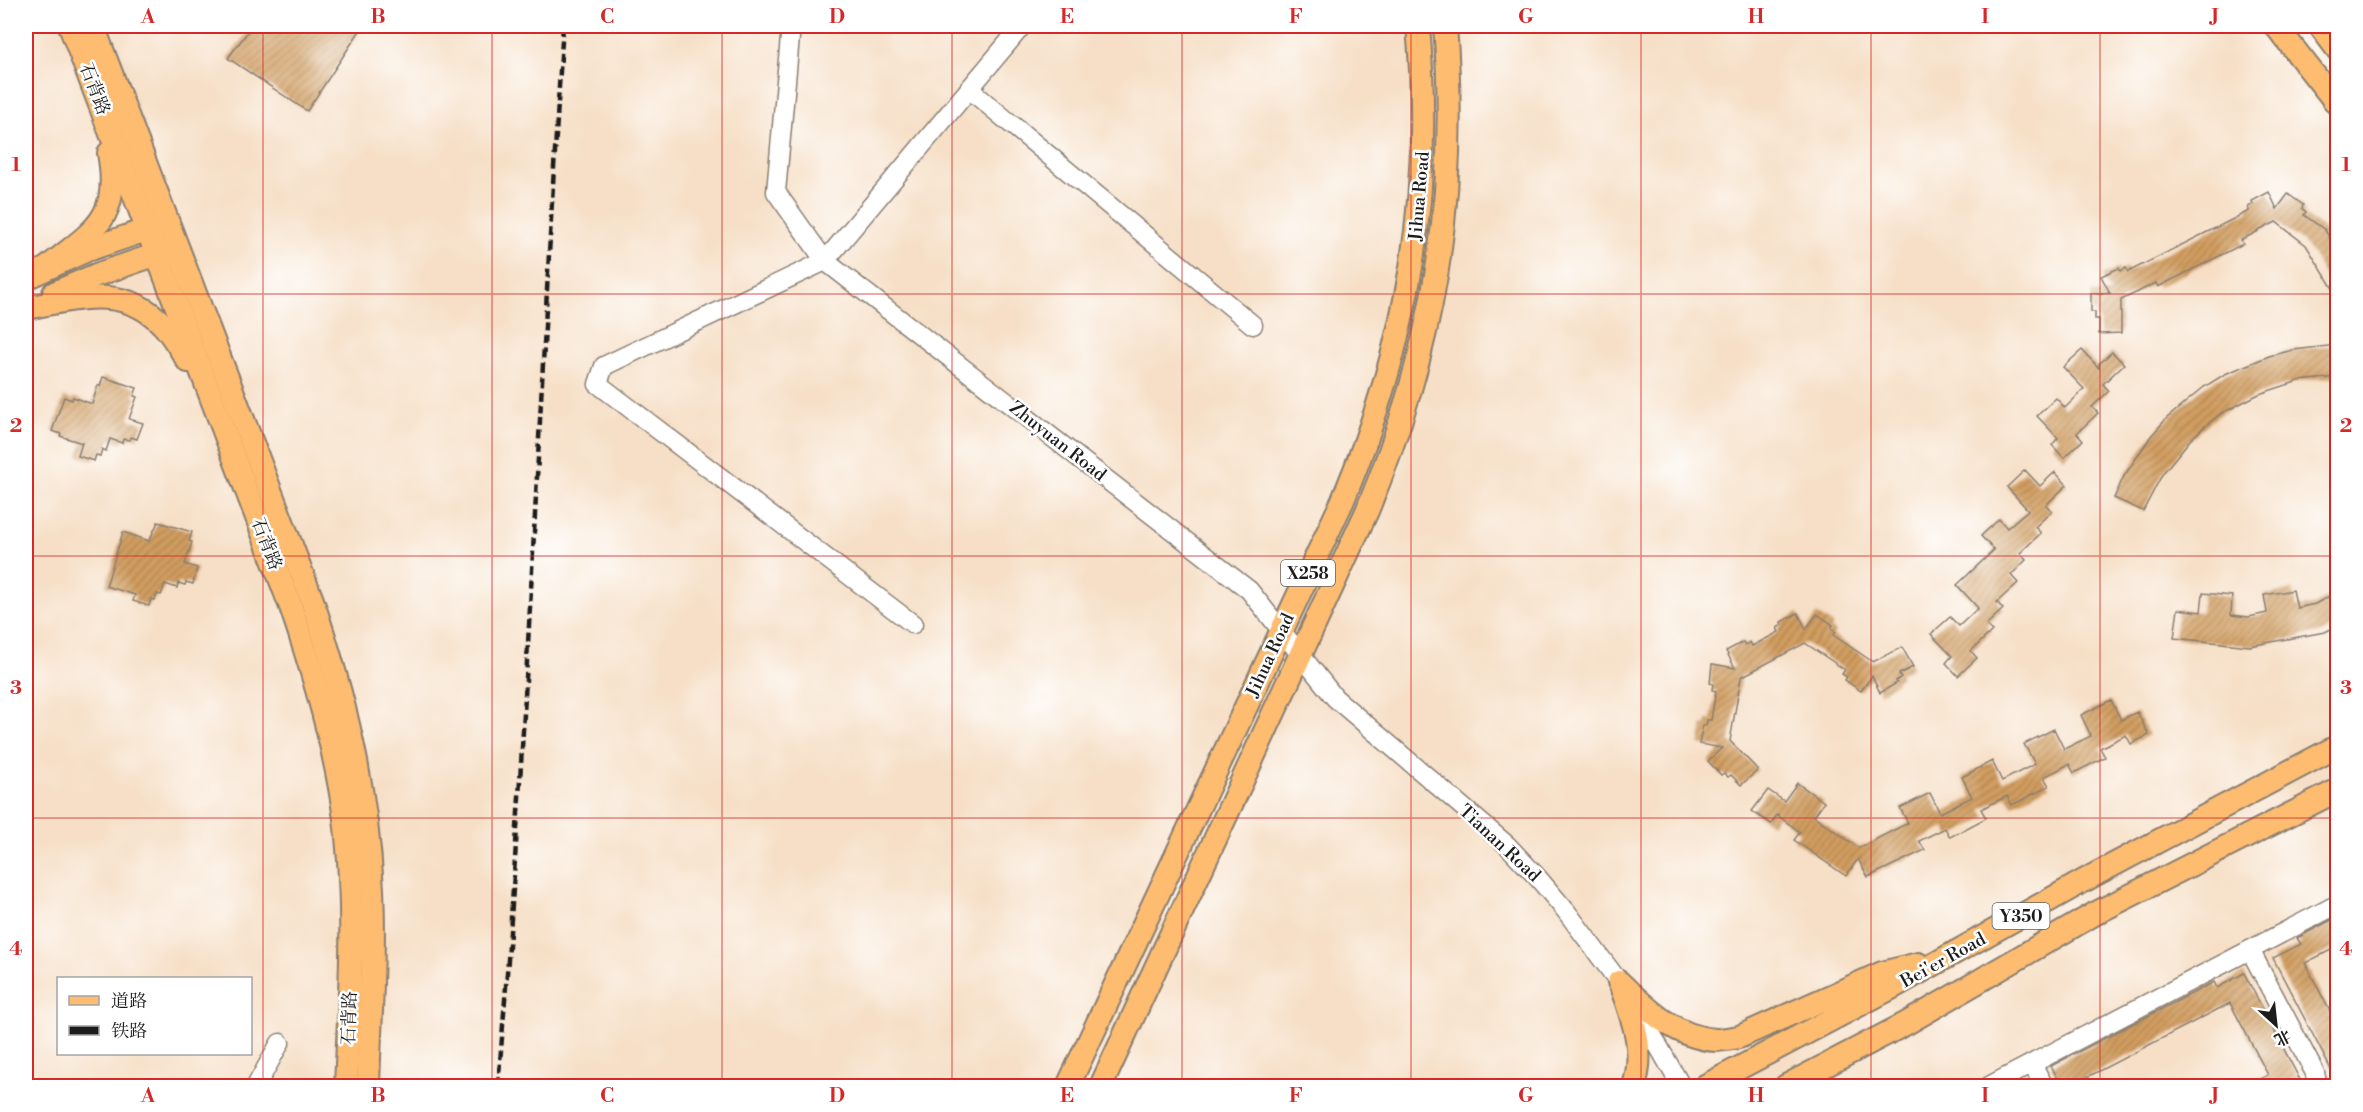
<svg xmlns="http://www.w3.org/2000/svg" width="2363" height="1112" viewBox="0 0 2363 1112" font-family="'Libre Bodoni','Noto Serif SC',serif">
	<defs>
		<pattern id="building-hatch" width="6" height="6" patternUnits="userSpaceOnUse" patternTransform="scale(1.5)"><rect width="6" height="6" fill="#d29e60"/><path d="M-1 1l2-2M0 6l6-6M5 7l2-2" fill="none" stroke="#aa804e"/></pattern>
	</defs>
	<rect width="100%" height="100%" fill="#fff"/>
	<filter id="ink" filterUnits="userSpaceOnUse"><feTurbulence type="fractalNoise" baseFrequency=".0167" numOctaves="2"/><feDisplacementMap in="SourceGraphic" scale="12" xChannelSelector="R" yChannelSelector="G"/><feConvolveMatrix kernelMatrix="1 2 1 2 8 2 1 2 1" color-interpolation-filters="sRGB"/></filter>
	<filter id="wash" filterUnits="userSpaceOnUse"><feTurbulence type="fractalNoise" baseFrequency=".008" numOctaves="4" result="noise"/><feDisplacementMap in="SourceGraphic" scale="24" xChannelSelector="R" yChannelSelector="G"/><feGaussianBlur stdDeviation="1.35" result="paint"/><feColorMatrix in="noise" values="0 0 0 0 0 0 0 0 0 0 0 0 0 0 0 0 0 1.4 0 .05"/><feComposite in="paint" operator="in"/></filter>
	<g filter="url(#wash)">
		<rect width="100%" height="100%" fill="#f6dfc6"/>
		<g id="blocks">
			<g fill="url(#building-hatch)">
				<path d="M252,26H363L307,111L228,58Z"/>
				<path d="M2269,192L2277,209L2288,194L2303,205L2302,208L2306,212L2304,215L2325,230L2337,250V295L2306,245L2276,222L2241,240L2243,244L2158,287L2156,283L2121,300V333L2099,334V319H2095V312H2091V293H2110L2101,276L2119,268L2120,271L2126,268L2128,272L2249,211L2248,207L2253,204L2252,201Z"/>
				<path d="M2337,345V377L2299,381L2259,394L2222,413L2205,426L2190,440L2163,473L2143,511L2114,498L2124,476L2151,436L2167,418L2204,387L2225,374L2269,356L2293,350Z"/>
				<path d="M2082,350L2099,368V364L2112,352L2124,364L2103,384L2109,391L2092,407L2098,413L2077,433L2083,440L2064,458L2052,445L2058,438L2037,416L2056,398L2065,408L2084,389L2063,367Z"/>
				<path d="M103,377L137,388L134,396L137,397L129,419L143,423L137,439L131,437L130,440L123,439L122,443L110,439L106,451L102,449L100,456L96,455L94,461L78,456L82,443L60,436L61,434L52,431L64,397L72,400L73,397L92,404L98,385L100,386Z"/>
				<path d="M2025,470L2040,486L2055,472L2067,485L2046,505L2052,511L2035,527L2041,533L2020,553L2026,560L2011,575L2018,583L1997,602L2003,609L1986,625L1992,631L1971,651L1977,658L1958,676L1946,663L1952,656L1931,634L1950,617L1959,626L1978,608L1957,585L1994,550L1981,536L1999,519L2007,528L2028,510L2007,487Z"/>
				<path d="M158,522L192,532L189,541L192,542L185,564L197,568L193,584L186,582L185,585L178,583L177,588L165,584L161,595L157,594L155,600L151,599L149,606L133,601L135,595L106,586L123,532L149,541Z"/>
				<path d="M2293,590L2297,608L2315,604L2337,592V626L2325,632L2250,646L2174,638L2178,609L2201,612L2203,593L2232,596L2231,615L2249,617L2267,613L2264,595Z"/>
				<path d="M1798,613L1806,629L1817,614L1833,625L1831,628L1836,632L1833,635L1873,662L1902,647L1913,667L1899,674L1901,677L1896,681L1897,683L1880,693L1872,676L1861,691L1845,680L1847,677L1842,674L1845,670L1805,643L1741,677L1730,741L1758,770L1741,785L1731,775L1728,777L1724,773L1721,775L1708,761L1722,748L1699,744L1703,725L1706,726L1707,720H1711L1716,691L1712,690L1713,684L1710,683L1712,664L1735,668L1726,651L1743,642L1745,645L1750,642L1752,646L1779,632L1777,628L1782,625L1781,622Z"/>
				<path d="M2111,700L2121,720L2137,712L2149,735L2131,744L2126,735L2100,748L2105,757L2074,773L2069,764L2044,777L2049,786L2012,805L2007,796L1981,809L1986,818L1950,837L1945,828L1919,841L1925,850L1868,877L1858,859L1846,876L1794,840L1800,832L1777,815L1771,824L1752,811L1768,790L1784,801L1797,783L1824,802L1814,816L1859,848L1908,823L1900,808L1930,793L1940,813L1972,797L1962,777L1992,761L2002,781L2035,764L2024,744L2054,729L2064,749L2091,736L2081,715Z"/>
				<path d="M2337,917V947L2305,963L2337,1025V1081L2273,958L2301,944L2297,938Z"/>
				<path d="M2244,973L2300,1080L2288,1086H2246L2268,1075L2230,1003L2070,1086H2062L2051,1066L2214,982L2217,988Z"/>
			</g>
		</g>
	</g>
	<g filter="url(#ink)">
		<use href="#blocks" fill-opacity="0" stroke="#897e71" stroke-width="1.5"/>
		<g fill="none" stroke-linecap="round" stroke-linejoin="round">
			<g stroke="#897e71" stroke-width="21">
				<g id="minor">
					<path d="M791,26L776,192L825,261L1249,590L1335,698L1507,845L1538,878L1566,911L1619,982L1643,1019L1681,1086"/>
					<path d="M969,89L1253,325"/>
					<path d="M913,624L598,384L604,366L825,261L1022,26"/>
					<path d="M2250,950L2315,1073L2318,1086"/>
					<path d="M2032,1064L2044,1086"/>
					<path d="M256,1086L280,1043"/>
					<path d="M1989,1086L2338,904"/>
				</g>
			</g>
			<g stroke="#897e71" stroke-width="26">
				<g id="major">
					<path d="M70,26L291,607C315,677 335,746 345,819C356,907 350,997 346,1086"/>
					<path d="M93,26L312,600C344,695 367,789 372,890C375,955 370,1021 368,1086"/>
					<path d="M2276,26L2338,105"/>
					<path d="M2320,26L2338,50"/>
					<path d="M48,267C95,229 121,219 109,153"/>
					<path d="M26,278L87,250L161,225"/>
					<path d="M54,293L96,275L172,249"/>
					<path d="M26,308C74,299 126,283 164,326C173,336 180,349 188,361"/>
					<path d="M1619,982C1646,1008 1676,1038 1716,1040C1723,1040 1732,1038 1739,1037L1882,973L1918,964"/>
					<path d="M1622,989C1634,1022 1645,1051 1634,1086"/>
					<path d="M1068,1086L1343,500C1409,340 1433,199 1418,26"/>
					<path d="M1101,1086L1367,511C1434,350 1459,200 1445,26"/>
					<path d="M1705,1086L1895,986L2096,874L2338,746"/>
					<path d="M1786,1086L1907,1023L2096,913L2338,790"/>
				</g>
			</g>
			<use href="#minor" stroke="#fff" stroke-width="18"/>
			<use href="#major" stroke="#febc70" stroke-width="22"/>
			<path stroke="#1c1c1c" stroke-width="4.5" stroke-dasharray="9 4.5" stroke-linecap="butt" d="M498,1086C528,734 539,379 563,26"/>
		</g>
	</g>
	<path fill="none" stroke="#d62828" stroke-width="1.5" stroke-opacity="0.55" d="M263,26V1086M492,26V1086M722,26V1086M952,26V1086M1182,26V1086M1411,26V1086M1641,26V1086M1871,26V1086M2100,26V1086M26,294H2338M26,556H2338M26,818H2338"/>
	<g text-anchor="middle" stroke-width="5" stroke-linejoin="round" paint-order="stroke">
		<g fill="#fff" stroke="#606060" stroke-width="1.5">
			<rect x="1281" y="560" width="54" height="26" rx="4.5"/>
			<rect x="1992.5" y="903" width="57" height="26" rx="4.5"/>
		</g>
		<g font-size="16" font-weight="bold" fill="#1c1c1c">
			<text x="1308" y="579">X258</text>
			<text x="2021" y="922">Y350</text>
		</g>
		<g font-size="18" fill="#1c1c1c" stroke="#fff">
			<text transform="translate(95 89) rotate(69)" y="6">石背路</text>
			<text transform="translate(1419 196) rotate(-85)" y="6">Jihua Road</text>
			<text transform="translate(1058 441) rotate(38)" y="6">Zhuyuan Road</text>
			<text transform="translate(267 544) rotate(69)" y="6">石背路</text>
			<text transform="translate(1270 655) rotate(-65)" y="6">Jihua Road</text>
			<text transform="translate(1500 843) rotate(43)" y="6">Tianan Road</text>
			<text transform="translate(1943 960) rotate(-29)" y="6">Bei'er Road</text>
			<text transform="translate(349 1018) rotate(-88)" y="6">石背路</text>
		</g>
	</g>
	<rect width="2363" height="1112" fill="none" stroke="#fff" stroke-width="66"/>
	<rect x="57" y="977" width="195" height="78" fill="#ffffff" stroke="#a4a4a4" stroke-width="1.5"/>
	<rect x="69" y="996" width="30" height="9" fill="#febc70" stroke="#a4a4a4" stroke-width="1.5"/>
	<text x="111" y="1007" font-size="18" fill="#1c1c1c">道路</text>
	<rect x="69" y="1026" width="30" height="9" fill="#1c1c1c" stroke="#a4a4a4" stroke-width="1.5"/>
	<text x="111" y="1037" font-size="18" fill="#1c1c1c">铁路</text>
	<g transform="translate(2276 1025) rotate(153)" stroke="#ffffff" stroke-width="4.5" paint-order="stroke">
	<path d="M0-4.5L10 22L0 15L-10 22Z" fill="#1c1c1c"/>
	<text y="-9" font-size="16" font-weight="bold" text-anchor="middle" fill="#1c1c1c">北</text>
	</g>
	<rect x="33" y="33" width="2297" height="1046" fill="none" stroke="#d62828" stroke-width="2"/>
	<g font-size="20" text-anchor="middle" font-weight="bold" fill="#d62828">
		<text x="148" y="23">A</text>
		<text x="378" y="23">B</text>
		<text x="607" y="23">C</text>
		<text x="837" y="23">D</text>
		<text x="1067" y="23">E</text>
		<text x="1296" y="23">F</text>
		<text x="1526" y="23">G</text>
		<text x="1756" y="23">H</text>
		<text x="1985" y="23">I</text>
		<text x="2215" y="23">J</text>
		<text x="16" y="171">1</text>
		<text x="2346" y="171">1</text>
		<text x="16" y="432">2</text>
		<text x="2346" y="432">2</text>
		<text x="16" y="694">3</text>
		<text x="2346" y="694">3</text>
		<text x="16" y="955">4</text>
		<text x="2346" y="955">4</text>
		<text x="148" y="1102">A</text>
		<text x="378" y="1102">B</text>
		<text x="607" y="1102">C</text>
		<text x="837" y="1102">D</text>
		<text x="1067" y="1102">E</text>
		<text x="1296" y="1102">F</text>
		<text x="1526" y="1102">G</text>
		<text x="1756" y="1102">H</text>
		<text x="1985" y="1102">I</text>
		<text x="2215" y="1102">J</text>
	</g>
</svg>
